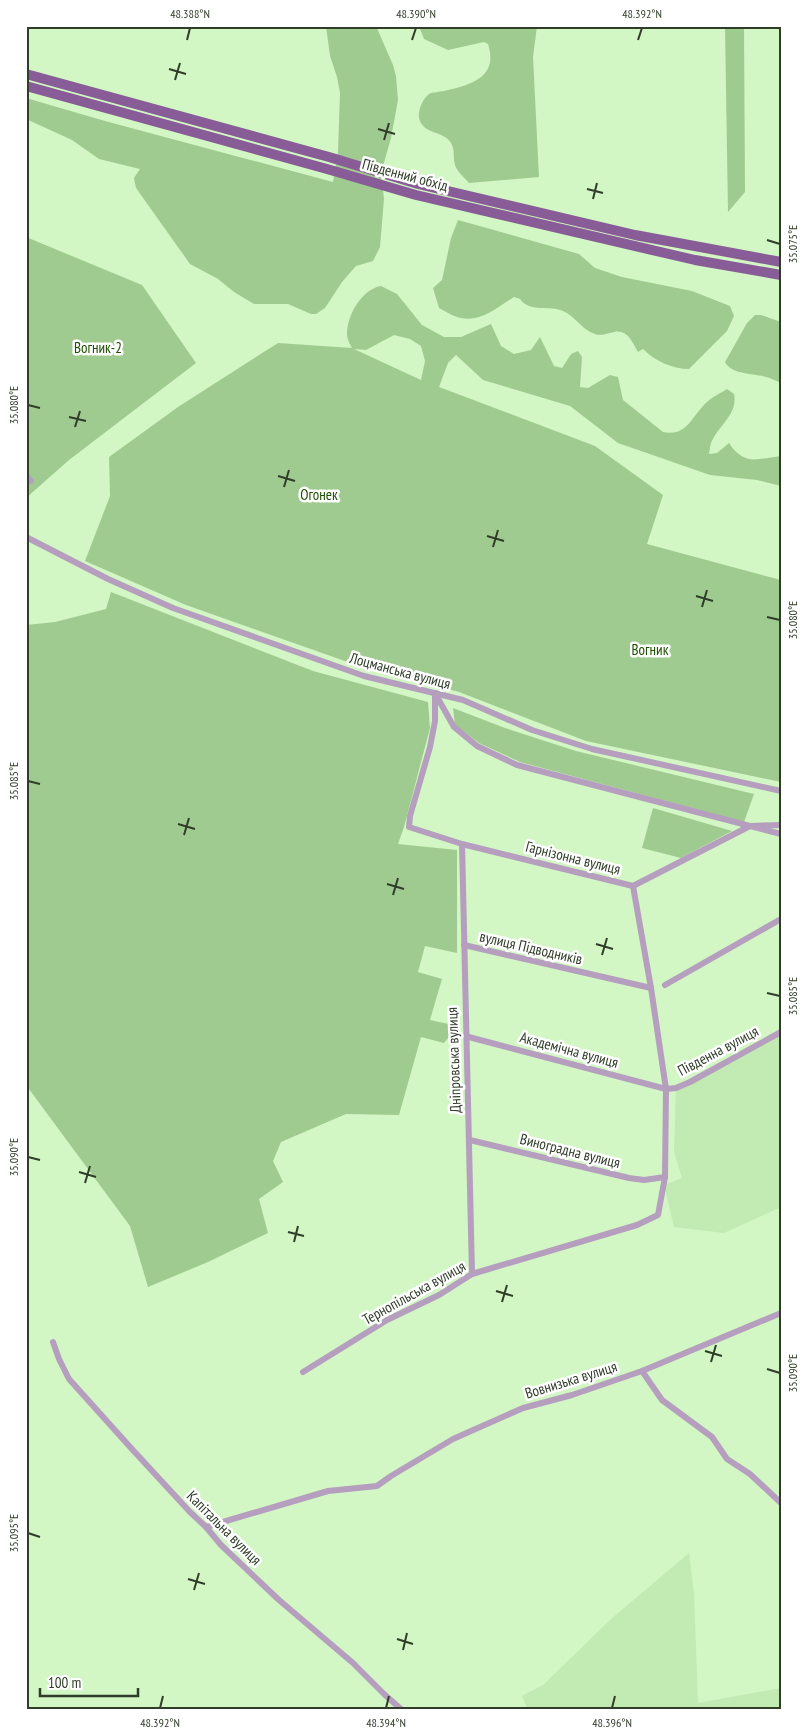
<svg xmlns="http://www.w3.org/2000/svg" width="807" height="1736" viewBox="0 0 807 1736" font-family="'PT Sans Narrow',sans-serif">
	<rect width="100%" height="100%" fill="#d2f6c4"/>
	<g fill="#c2eab3">
		<path d="M781,1031V1207L724,1233L674,1227L664,1185L682,1178L674,1152L676,1091Z"/>
		<path d="M689,1553L694,1593L698,1703L781,1688V1710H528L522,1696L543,1685L611,1619Z"/>
	</g>
	<g fill="#a0cb90" fill-rule="evenodd">
		<path d="M326,26H376L393,65L396,76L398,100L391,138L381,173L384,199L380,247L373,261L356,266L342,282L325,308L316,314H311L288,304H254L234,292L218,279L190,264L136,188L134,178L140,169L99,159L72,140L26,119V98L105,121L333,182L338,152L340,93L337,77L330,56Z"/>
		<path d="M421,26H537L533,57L539,177L469,183C465,178 457,172 455,165C453,158 455,149 451,143C445,131 423,135 419,118C418,110 422,100 429,94C432,92 440,92 444,91C470,85 499,78 488,44L484,42L448,50L424,39L420,29Z"/>
		<path d="M725,26H744L745,192L728,212Z"/>
		<path d="M458,220L579,254L595,268L622,277L692,291L730,306L734,316L727,331L689,369C672,369 655,361 643,349L638,352C631,339 626,327 610,333C605,334 600,336 595,334C583,331 575,316 563,311C549,305 530,313 520,299L514,297C496,308 479,324 457,317C451,315 445,311 439,308L433,288L442,280L451,238Z"/>
		<path d="M26,237L142,285L196,363L69,460L26,498Z"/>
		<path d="M381,286L397,294L422,325L444,337H461L491,324L501,346L514,354L531,350L540,337L554,366L562,368L571,354L578,351L582,357L580,387L588,388L610,375L618,377L623,400L663,432C688,437 692,415 707,402C712,397 721,393 727,389L734,394C738,413 721,424 713,439C710,443 710,450 709,454L717,453L729,443C744,466 757,459 781,456V486L757,480L710,475L618,443L570,406L483,380L456,355L448,363L439,387L595,446L663,495L647,544L781,580V782L586,741L459,692L359,666L186,605L85,561L110,496L109,457L178,407L278,343L352,348C350,344 347,339 347,334C347,315 362,289 381,286ZM394,335L410,339L421,346L425,361L421,380L354,349L366,350Z"/>
		<path d="M755,315H761L781,322V383C776,381 771,378 766,377C753,373 732,375 725,362L747,323Z"/>
		<path d="M111,592L313,671L428,702L430,728L404,827L398,844L457,850V953L425,946L418,972L442,979L430,1020L458,1026L444,1043L421,1037L399,1115L346,1114L281,1142L273,1161L283,1182L259,1199L268,1233L208,1262L148,1287L130,1226L26,1085V625L55,622L106,609Z"/>
		<path d="M453,708L505,728L576,751L754,794L744,822L520,762L479,743L455,725Z"/>
		<path d="M653,808L732,831L681,858L642,848Z"/>
	</g>
	<g fill="none" stroke-linecap="round" stroke-linejoin="round">
		<g stroke="#b59ebe" stroke-width="6">
			<path d="M26,475L31,481"/>
			<path d="M26,537L108,579L173,608L364,676L463,700L532,730L592,749L781,791"/>
			<path d="M435,693V721L430,747L410,816L409,827L462,844L633,886L750,826L781,825"/>
			<path d="M436,695L454,727L477,746L517,765L781,834"/>
			<path d="M462,844C464,988 470,1131 472,1274"/>
			<path d="M464,945L651,988"/>
			<path d="M665,985L781,919"/>
			<path d="M465,1036L666,1089L676,1088L690,1082L781,1032"/>
			<path d="M470,1140L629,1178L644,1180L665,1177"/>
			<path d="M53,1342L59,1359L69,1379L131,1448L190,1512L206,1527L221,1545L279,1600L353,1663L384,1694L402,1710"/>
			<path d="M642,1371L662,1400L712,1437L727,1459L750,1474L781,1503"/>
			<path d="M303,1372L387,1320L439,1295L472,1274L637,1225L658,1215L665,1177L666,1089L651,988L633,886"/>
			<path d="M206,1527L328,1491L377,1486L391,1476L453,1439L523,1408L572,1395L642,1371L781,1313"/>
		</g>
		<g stroke="#885d97" stroke-width="10">
			<path d="M26,74L329,157L418,184L635,235L781,262"/>
			<path d="M26,86L327,169L416,195L695,260L781,275"/>
		</g>
	</g>
	<path fill="none" stroke="#2f3d29" stroke-width="2" d="M187,40L190,28M412,40L416,28M638,40L642,28M169,69L186,74M175,80L180,63M378,129L395,134M384,140L389,123M587,189L603,193M593,199L597,183M767,240L780,244M28,405L40,408M69,417L86,421M75,427L80,411M278,476L295,481M284,487L289,470M487,536L504,541M493,547L498,530M696,596L713,601M702,607L707,590M767,617L780,620M28,781L40,784M178,824L195,829M184,835L189,818M387,884L404,889M393,895L398,878M596,944L613,949M602,955L607,938M767,993L780,996M28,1157L40,1160M79,1172L96,1177M85,1183L90,1166M288,1232L304,1236M294,1242L298,1226M496,1291L513,1296M502,1302L507,1285M705,1351L722,1356M711,1362L716,1345M767,1369L780,1373M28,1533L40,1537M188,1579L205,1584M194,1590L199,1573M397,1639L413,1644M403,1650L407,1633M160,1708L163,1696M386,1708L389,1696M612,1708L615,1696"/>
	<g text-anchor="middle" stroke-width="5" stroke-linejoin="round" paint-order="stroke">
		<g font-size="15" fill="#2f3d29" stroke="#fff">
			<text transform="translate(405 175) rotate(15)" y="5">Південний обхід</text>
			<text transform="translate(400 671) rotate(15)" y="5">Лоцманська вулиця</text>
			<text transform="translate(573 858) rotate(14)" y="5">Гарнізонна вулиця</text>
			<text transform="translate(531 948) rotate(13)" y="5">вулиця Підводників</text>
			<text transform="translate(569 1050) rotate(15)" y="5">Академічна вулиця</text>
			<text transform="translate(718 1051) rotate(-28)" y="5">Південна вулиця</text>
			<text transform="translate(454 1060) rotate(-92)" y="5">Дніпровська вулиця</text>
			<text transform="translate(570 1151) rotate(14)" y="5">Виноградна вулиця</text>
			<text transform="translate(414 1293) rotate(-29)" y="5">Тернопільська вулиця</text>
			<text transform="translate(571 1380) rotate(-17)" y="5">Вовнизька вулиця</text>
			<text transform="translate(224 1528) rotate(45)" y="5">Капітальна вулиця</text>
		</g>
		<g font-size="15" fill="#1d4f00" stroke="#fff">
			<text x="98" y="353">Вогник-2</text>
			<text x="319" y="500">Огонек</text>
			<text x="650" y="655">Вогник</text>
		</g>
	</g>
	<rect width="807" height="1736" fill="none" stroke="#ffffff" stroke-width="55"/>
	<path d="M40 1688v8h98v-8" fill="none" stroke="#2f3d29" stroke-width="2.5"/>
	<text x="48" y="1688" font-size="15" fill="#2f3d29" stroke="#ffffff" stroke-width="4" paint-order="stroke">100 m</text>
	<rect x="28" y="28" width="752" height="1680" fill="none" stroke="#2f3d29" stroke-width="2"/>
	<g font-size="12" text-anchor="middle" fill="#2f3d29">
		<text x="190" y="18">48.388°N</text>
		<text x="416" y="18">48.390°N</text>
		<text x="642" y="18">48.392°N</text>
		<text transform="translate(793 244) rotate(-90)" y="4">35.075°E</text>
		<text transform="translate(14 405) rotate(-90)" y="4">35.080°E</text>
		<text transform="translate(793 620) rotate(-90)" y="4">35.080°E</text>
		<text transform="translate(14 781) rotate(-90)" y="4">35.085°E</text>
		<text transform="translate(793 996) rotate(-90)" y="4">35.085°E</text>
		<text transform="translate(14 1157) rotate(-90)" y="4">35.090°E</text>
		<text transform="translate(793 1373) rotate(-90)" y="4">35.090°E</text>
		<text transform="translate(14 1533) rotate(-90)" y="4">35.095°E</text>
		<text x="160" y="1727">48.392°N</text>
		<text x="386" y="1727">48.394°N</text>
		<text x="612" y="1727">48.396°N</text>
	</g>
</svg>
